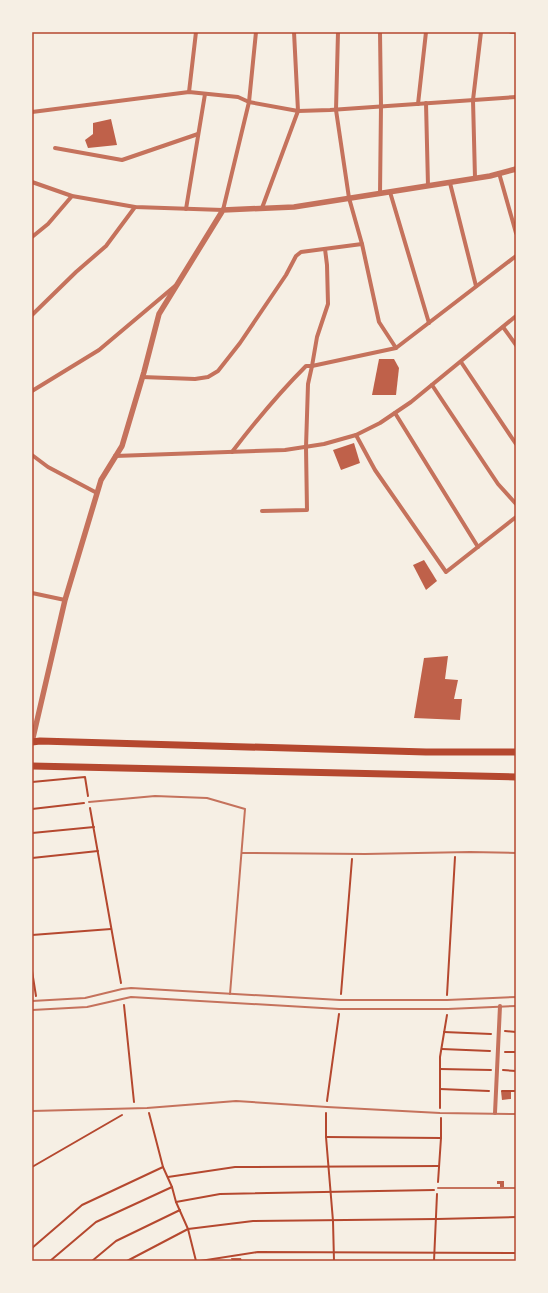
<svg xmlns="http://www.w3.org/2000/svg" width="548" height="1293" viewBox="0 0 548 1293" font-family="'Exo 2',sans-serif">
	<rect width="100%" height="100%" fill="#f6efe4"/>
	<g fill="#bf614a">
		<path d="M111,119L117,145L88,148L85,140L93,134V123Z"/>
		<path d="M379,359H394L399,368L396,395H372Z"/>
		<path d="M354,443L360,463L341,470L333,450Z"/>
		<path d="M424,560L437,581L426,590L413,565Z"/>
		<path d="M448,656L445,679L458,680L454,699H462L460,720L414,718L424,658Z"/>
		<path d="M501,1091H511V1099L502,1100Z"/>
		<path d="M497,1181H504V1187H500V1184H497Z"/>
		<path d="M231,1258H241L242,1261H232Z"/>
	</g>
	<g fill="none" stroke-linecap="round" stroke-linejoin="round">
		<g stroke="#b5482f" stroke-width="2">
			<path d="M32,782L85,777L88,796"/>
			<path d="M90,808L121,983"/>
			<path d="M32,809L84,803"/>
			<path d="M32,833L94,827"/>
			<path d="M32,858L98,851"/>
			<path d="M32,935L111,929"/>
			<path d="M32,971L36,996"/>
			<path d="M341,994L352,859"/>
			<path d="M447,995L455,857"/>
			<path d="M124,1005L134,1102"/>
			<path d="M505,1031L516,1032"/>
			<path d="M444,1032L491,1034"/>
			<path d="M442,1049L490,1051"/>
			<path d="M505,1052H516"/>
			<path d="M440,1069L491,1070"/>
			<path d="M503,1070L516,1071"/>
			<path d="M440,1089L489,1091"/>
			<path d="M502,1091H516"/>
			<path d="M327,1101L339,1014"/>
			<path d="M440,1108V1057L447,1015"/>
			<path d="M149,1113L163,1167L172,1187L176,1202L188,1229L196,1261"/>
			<path d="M326,1113V1137L333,1221L334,1261"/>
			<path d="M326,1137L441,1138"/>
			<path d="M32,1167L122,1115"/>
			<path d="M168,1177L235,1167L439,1166"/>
			<path d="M438,1182L441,1138V1118"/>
			<path d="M176,1202L220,1194L434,1190"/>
			<path d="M32,1248L82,1205L163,1167"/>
			<path d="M50,1261L96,1222L172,1187"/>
			<path d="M92,1261L116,1241L180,1210"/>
			<path d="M127,1261L188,1229L253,1221L437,1219L516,1217"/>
			<path d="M200,1261L258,1252L516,1253"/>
			<path d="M434,1261L437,1194"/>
		</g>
		<g stroke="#c5725c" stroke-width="2">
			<path d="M89,802L155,796L207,798L245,809L230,994"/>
			<path d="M242,853L365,854L470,852L516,853"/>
			<path d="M32,1001L85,998L122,989L131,988L340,1000H447L516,997"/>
			<path d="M32,1010L87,1007L131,997L339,1009H448L516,1006"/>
			<path d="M32,1111L147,1108L236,1101L327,1107L440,1113L516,1114"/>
			<path d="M438,1188H516"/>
		</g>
		<g stroke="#c5725c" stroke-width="4">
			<path d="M338,32L336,110L349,198L362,244L379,322L396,348"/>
			<path d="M511,32H516"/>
			<path d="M189,92L196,32"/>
			<path d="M426,103L428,186"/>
			<path d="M418,104L426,32"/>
			<path d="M32,112L189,92L238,97L249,102L298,111L330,110L516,97"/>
			<path d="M55,148L122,160L198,134"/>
			<path d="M499,173L516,233"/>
			<path d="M475,178L473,100L481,32"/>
			<path d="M32,182L72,196L135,207L223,210L249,102L256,32"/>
			<path d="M450,183L476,286"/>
			<path d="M390,192L429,323"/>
			<path d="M380,194L381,106L380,32"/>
			<path d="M262,208L298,111L294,32"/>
			<path d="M186,209L205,94"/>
			<path d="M32,237L48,224L72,196"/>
			<path d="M32,315L76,272L106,246L135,207"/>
			<path d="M503,327L516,345"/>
			<path d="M461,362L516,444"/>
			<path d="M142,377L195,379L208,377L218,371L240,343L286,275L296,256L301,252L362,244"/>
			<path d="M432,385L498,484L516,504"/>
			<path d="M32,391L99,350L175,286"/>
			<path d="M395,413L478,547"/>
			<path d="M356,435L375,470L446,572L516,517"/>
			<path d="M232,452C255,422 279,393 306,366H312L317,337L328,304L327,265L325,249"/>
			<path d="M32,455L48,467L97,493"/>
			<path d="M115,456L285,450L324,444L356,435L380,423L411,402L516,316"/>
			<path d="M262,511L307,510L306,447L308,384L312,366L396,348L516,256"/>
			<path d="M32,593L65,600"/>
			<path d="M495,1113L500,1006"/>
		</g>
		<path stroke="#c5725c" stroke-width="5.5" d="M32,742L65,600L101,480L122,446L144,372L159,314L223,210L294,207L490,176L516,169"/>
		<g stroke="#b5482f" stroke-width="7">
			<path d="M32,742L40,741L426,752H516"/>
			<path d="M32,766L516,777"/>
		</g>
	</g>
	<rect width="548" height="1293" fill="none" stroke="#f6efe4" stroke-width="66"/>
	<rect x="33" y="33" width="482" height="1227" fill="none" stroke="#b5482f" stroke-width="1.5"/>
</svg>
